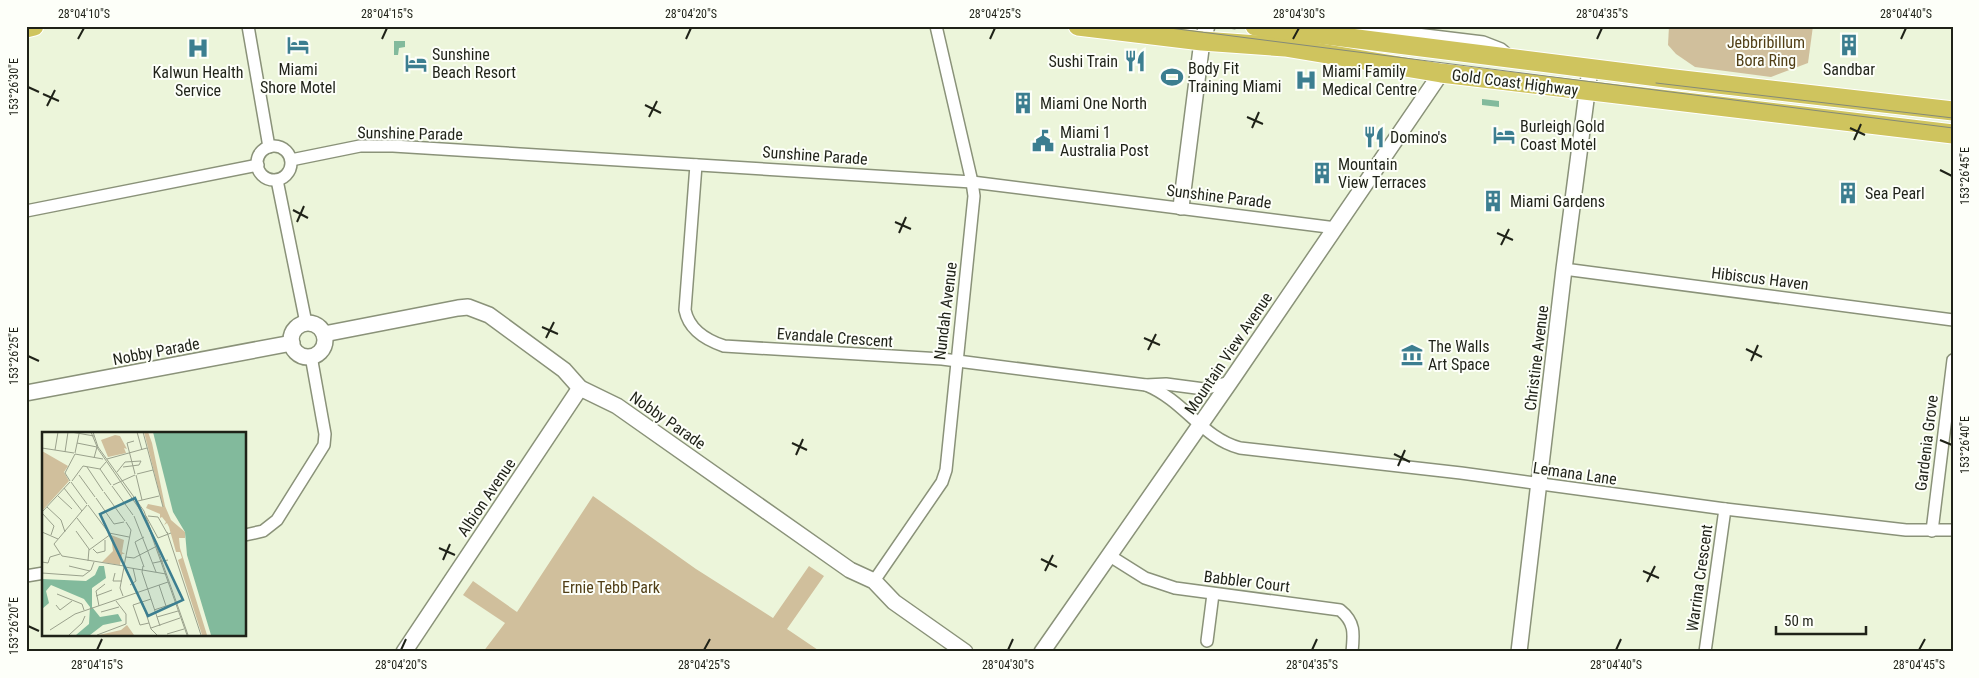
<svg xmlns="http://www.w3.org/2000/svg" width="1979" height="678" viewBox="0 0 1979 678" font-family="'Roboto Condensed',sans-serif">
	<rect width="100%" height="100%" fill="#ecf5da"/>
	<g fill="#d0bf9c">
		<path d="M1669,26H1813L1808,63L1771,77L1695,67L1676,54L1668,45Z"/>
		<path d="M593,496L696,569L773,618L809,566L824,576L787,629L821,652H483L505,623L463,595L473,581L517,612Z"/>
	</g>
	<g fill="#82ba9c">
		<path d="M394,41H405V47L399,48L398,55H394Z"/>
		<path d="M1482,99L1499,101V107L1482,105Z"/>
	</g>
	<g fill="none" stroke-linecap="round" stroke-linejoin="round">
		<g stroke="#8a9279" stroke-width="14">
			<g id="minor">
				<path d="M248,26L269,147"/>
				<path d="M1351,26L1483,42L1501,49L1508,55"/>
				<circle cx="274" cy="163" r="17"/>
				<path d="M291,160L360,146H393L972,182L1336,228"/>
				<path d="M696,165L685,310C689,330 706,340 724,346L942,359L1146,385L1166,384L1204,389L1230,382"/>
				<path d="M277,180L306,323"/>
				<path d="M26,211L258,165"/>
				<path d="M1564,269L1953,320"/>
				<path d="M1146,385C1185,401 1202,438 1240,448L1461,473L1725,509L1906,530H1953"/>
				<path d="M1932,531L1953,360"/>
				<path d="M245,535L263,531L277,520L324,445L325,434L311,356"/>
				<path d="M1110,556L1145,578L1175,588L1340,610C1355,622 1354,633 1352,652"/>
				<path d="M26,576L44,573"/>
				<path d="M874,581L942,482L946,470L974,196L972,182L936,26"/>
				<path d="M1207,641L1213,594"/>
				<path d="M1705,652L1725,509"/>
			</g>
		</g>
		<g stroke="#8a9279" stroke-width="18">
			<g id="tertiary">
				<path d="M1181,207L1202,41L1207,26"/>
				<circle cx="308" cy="340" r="17"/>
				<path d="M324,334L458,308L468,307L489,315L564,370L580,388L617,406L850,570L874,581L894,602L965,652"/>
				<path d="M26,393L292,343"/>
				<path d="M404,652L580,388"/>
				<path d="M1042,652L1230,382L1441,73"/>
				<path d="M1519,652L1564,269L1590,69"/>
			</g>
		</g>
		<g stroke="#fff" stroke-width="21">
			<g id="trunk">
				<path d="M1078,26L1202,41L1285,47L1441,73L1953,134"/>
				<path d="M1255,26L1674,79L1953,111"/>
				<path d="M26,28L34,26"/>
			</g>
		</g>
		<use href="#minor" stroke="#fff" stroke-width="11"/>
		<use href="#tertiary" stroke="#fff" stroke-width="15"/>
		<use href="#trunk" stroke="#cfc45e" stroke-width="19"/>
		<g stroke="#848a78" stroke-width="1">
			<path d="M1154,26L1953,128"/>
			<path d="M1215,26L1235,29"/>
			<path d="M1656,83L1953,118"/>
		</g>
	</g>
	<path fill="none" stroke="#1f2218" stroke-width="2" d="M78,39L84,28M382,39L387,28M686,39L691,28M990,39L995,28M1293,39L1299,28M1597,39L1602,28M1901,39L1906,28M28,87L39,92M43,94L59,101M645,105L661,113M47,106L55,90M649,117L657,101M1247,117L1263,124M1252,128L1259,112M1850,128L1865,135M1854,140L1861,124M1940,170L1952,176M293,210L308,218M297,222L304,206M895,222L911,229M899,233L906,217M1497,233L1513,240M1501,245L1509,229M542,327L558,334M546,338L554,322M1144,338L1160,345M1746,349L1762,357M1148,350L1156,334M28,356L39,361M1751,361L1758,345M1940,440L1952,445M792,443L807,450M1394,454L1410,462M796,455L803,439M1398,466L1405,450M439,548L455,555M1041,559L1057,567M443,560L450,544M1045,571L1053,555M1643,571L1659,578M1647,582L1655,566M28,626L39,631M97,650L102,639M401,650L406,639M704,650L710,639M1008,650L1013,639M1312,650L1317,639M1616,650L1621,639M1919,650L1925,639"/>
	<defs>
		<g id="hotel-bare" transform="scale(1.725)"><path d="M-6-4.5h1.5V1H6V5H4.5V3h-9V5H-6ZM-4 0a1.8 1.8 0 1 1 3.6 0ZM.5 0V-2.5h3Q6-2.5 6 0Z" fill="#3c7e90" stroke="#fdfff9" stroke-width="2.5" paint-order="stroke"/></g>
		<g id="building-bare" transform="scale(1.725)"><path d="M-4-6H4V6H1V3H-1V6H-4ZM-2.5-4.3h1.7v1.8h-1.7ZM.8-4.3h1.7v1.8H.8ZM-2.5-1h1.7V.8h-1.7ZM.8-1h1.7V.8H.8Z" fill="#3c7e90" stroke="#fdfff9" stroke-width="2.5" paint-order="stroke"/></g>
		<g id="hospital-bare" transform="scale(1.725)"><path d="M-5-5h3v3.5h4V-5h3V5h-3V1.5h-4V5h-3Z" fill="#3c7e90" stroke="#fdfff9" stroke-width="2.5" paint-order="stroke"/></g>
		<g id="restaurant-bare" transform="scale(1.725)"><path d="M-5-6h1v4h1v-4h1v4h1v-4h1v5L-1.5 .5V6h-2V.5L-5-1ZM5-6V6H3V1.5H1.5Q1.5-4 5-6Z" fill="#3c7e90" stroke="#fdfff9" stroke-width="2.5" paint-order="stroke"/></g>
		<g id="stadium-bare" transform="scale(1.725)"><path d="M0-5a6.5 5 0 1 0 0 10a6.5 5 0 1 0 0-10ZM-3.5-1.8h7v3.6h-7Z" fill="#3c7e90" stroke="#fdfff9" stroke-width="2.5" paint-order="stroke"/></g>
		<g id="civic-bare" transform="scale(1.725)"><path d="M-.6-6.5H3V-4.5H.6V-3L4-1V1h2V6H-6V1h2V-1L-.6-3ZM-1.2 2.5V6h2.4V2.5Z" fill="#3c7e90" stroke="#fdfff9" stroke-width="2.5" paint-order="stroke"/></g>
		<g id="museum-bare" transform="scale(1.725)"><path d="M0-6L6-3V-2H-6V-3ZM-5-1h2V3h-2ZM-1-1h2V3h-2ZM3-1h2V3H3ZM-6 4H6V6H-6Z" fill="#3c7e90" stroke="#fdfff9" stroke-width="2.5" paint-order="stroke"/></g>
	</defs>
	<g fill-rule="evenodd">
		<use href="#hotel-bare" x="298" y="45"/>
		<use href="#building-bare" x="1849" y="45"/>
		<use href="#hospital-bare" x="198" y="48"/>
		<use href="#restaurant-bare" x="1135" y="61"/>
		<use href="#hotel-bare" x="416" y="63"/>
		<use href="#stadium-bare" x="1172" y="77"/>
		<use href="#hospital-bare" x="1306" y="80"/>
		<use href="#building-bare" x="1023" y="103"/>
		<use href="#hotel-bare" x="1504" y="135"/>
		<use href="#restaurant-bare" x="1374" y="137"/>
		<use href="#civic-bare" x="1043" y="141"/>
		<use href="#building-bare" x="1322" y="173"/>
		<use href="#building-bare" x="1848" y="193"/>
		<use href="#building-bare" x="1493" y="201"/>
		<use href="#museum-bare" x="1412" y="355"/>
	</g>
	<g text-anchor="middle" stroke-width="4" stroke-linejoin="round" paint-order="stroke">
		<g font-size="16" fill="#503e15" stroke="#fdfff9">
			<text x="1766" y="48">Jebbribillum<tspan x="1766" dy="18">Bora Ring</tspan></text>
			<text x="611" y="593">Ernie Tebb Park</text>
		</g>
		<g font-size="16" fill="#1f2218" stroke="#fdfff9" text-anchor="start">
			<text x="432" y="60">Sunshine<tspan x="432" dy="18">Beach Resort</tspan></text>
			<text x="1118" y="67" text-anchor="end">Sushi Train</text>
			<text x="1188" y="74">Body Fit<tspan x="1188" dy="18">Training Miami</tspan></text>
			<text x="298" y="75" text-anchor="middle">Miami<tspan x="298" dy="18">Shore Motel</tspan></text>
			<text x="1849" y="75" text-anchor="middle">Sandbar</text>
			<text x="1322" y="77">Miami Family<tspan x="1322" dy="18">Medical Centre</tspan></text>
			<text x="198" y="78" text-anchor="middle">Kalwun Health<tspan x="198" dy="18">Service</tspan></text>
			<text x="1040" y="109">Miami One North</text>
			<text x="1520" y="132">Burleigh Gold<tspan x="1520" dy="18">Coast Motel</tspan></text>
			<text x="1060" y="138">Miami 1<tspan x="1060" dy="18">Australia Post</tspan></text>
			<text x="1390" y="143">Domino's</text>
			<text x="1338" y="170">Mountain<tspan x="1338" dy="18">View Terraces</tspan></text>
			<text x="1865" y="199">Sea Pearl</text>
			<text x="1510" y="207">Miami Gardens</text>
			<text x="1428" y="352">The Walls<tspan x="1428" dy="18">Art Space</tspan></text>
		</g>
		<g font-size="16" fill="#1f2218" stroke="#fdfff9">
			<text transform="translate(1515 82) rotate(7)" y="6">Gold Coast Highway</text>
			<text transform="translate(410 133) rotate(1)" y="6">Sunshine Parade</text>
			<text transform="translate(815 155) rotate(4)" y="6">Sunshine Parade</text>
			<text transform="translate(1219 196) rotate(7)" y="6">Sunshine Parade</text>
			<text transform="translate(1760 278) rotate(7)" y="6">Hibiscus Haven</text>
			<text transform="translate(945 311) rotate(-83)" y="6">Nundah Avenue</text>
			<text transform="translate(835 337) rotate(4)" y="6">Evandale Crescent</text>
			<text transform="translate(156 351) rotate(-11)" y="6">Nobby Parade</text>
			<text transform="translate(1228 353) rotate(-56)" y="6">Mountain View Avenue</text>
			<text transform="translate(1536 358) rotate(-83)" y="6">Christine Avenue</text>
			<text transform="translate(668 420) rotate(35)" y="6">Nobby Parade</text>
			<text transform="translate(1926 443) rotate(-83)" y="6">Gardenia Grove</text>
			<text transform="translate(1575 473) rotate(8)" y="6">Lemana Lane</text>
			<text transform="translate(486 497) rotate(-56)" y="6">Albion Avenue</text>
			<text transform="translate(1699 578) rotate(-82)" y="6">Warrina Crescent</text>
			<text transform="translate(1247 581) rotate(7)" y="6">Babbler Court</text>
		</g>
	</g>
	<g transform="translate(42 432)">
		<rect width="204" height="204" fill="#ecf5da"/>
		<path d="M102,0H106L110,11L123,74L129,88L143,100V106H137L138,116L165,203H160L136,128L140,126L138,120H134L127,95L125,91L122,93L124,90L120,85L118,86V82L104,76L106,72L121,75ZM73,3L78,4L85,17L82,16L84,21L66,25L59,8ZM0,19L26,34L22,40L27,49L0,79ZM69,103L82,108L80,120L83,122H80L78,133L60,130L71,119ZM85,193L92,203H57L79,198Z" fill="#d0bf9c"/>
		<path d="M111,0H204V203H169L145,123L143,100L131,80ZM57,134H62L64,146L50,156V175L58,185L76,182L80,189L61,193L48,203H34L47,192L48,175L42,167L9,153L4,159L7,171L0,177V147L44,149L53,143Z" fill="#82ba9c"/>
		<path fill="none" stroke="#9aa18c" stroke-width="1" d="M29,0L52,4M49,0L56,17L103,85L145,203M51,0L56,15L102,79L146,203M95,0L100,18M101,0L121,75M92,9L85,11L93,42M35,11L55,15L52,26M0,16L32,21M13,18L16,0M23,20L26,0M33,21L37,2M33,22L61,27M65,27L105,16M45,35L61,59M81,35L97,33L99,29M58,37L69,53M75,40L83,30L99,29M95,42L111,38M37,43L53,65M94,43L100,68M28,49L23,41L33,22M30,49L41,34L58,37L64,30M29,50L45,72M71,53L93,43M70,54L91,83M22,56L40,79M62,60L83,89M16,64L30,77M54,66L72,92L82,90M96,69L117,64M46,73L67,101L87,105M5,75L19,88L23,100M0,80L28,50M0,81L12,94L9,103M92,84L114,140M104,84L116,106L129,101M106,84L116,85L125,101M35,86L51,107M34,99L47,117L46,129M0,100L16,107M125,100L159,203M102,105L93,110L102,135M12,112L20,124L82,134M12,112L45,73M51,117L55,121L63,119V108M47,118L69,102M84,125L92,126L113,115M0,130L6,131L8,125L18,122M111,131L126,128M27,134L48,139M82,134L89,98L84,90M101,134L100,140L118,194M83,135L124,142M0,141L41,144L49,138L52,130M73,141L71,149H80M88,153L94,149L91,136M117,153L124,174M15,162L40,172L42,178M54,164L70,158M81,164L78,156L82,135M100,169L109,197L115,203M14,173L18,178L30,169M57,174L54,159L63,152M112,178L133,171M59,180L77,175M115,185L136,179M107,191L98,193L91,173L109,167M109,196L138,186M8,198L33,182L126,150M125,202L142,197M27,203L40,191L43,184M55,203L84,192V182L74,169"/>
		<path fill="#3c7e90" fill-opacity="0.15" stroke="#3c7e90" stroke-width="2.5" d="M93,66L141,168L106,184L58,82Z"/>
		<rect width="204" height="204" fill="none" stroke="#1f2218" stroke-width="2.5"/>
	</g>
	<rect width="1979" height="678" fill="none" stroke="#fdfff9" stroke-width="55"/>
	<path d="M1776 626v8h90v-8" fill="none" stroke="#1f2218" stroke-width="2.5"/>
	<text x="1784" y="626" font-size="15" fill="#1f2218" stroke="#fdfff9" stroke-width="4" paint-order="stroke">50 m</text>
	<rect x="28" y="28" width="1924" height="622" fill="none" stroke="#1f2218" stroke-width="2"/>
	<g font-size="12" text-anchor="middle" fill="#1f2218">
		<text x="84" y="18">28°04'10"S</text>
		<text x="387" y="18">28°04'15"S</text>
		<text x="691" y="18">28°04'20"S</text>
		<text x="995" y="18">28°04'25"S</text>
		<text x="1299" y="18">28°04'30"S</text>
		<text x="1602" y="18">28°04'35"S</text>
		<text x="1906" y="18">28°04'40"S</text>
		<text transform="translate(14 87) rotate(-90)" y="4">153°26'30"E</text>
		<text transform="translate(1965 176) rotate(-90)" y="4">153°26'45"E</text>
		<text transform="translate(14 356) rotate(-90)" y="4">153°26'25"E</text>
		<text transform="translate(1965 445) rotate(-90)" y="4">153°26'40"E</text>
		<text transform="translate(14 626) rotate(-90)" y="4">153°26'20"E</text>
		<text x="97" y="669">28°04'15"S</text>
		<text x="401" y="669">28°04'20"S</text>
		<text x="704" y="669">28°04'25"S</text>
		<text x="1008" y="669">28°04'30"S</text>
		<text x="1312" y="669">28°04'35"S</text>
		<text x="1616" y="669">28°04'40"S</text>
		<text x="1919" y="669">28°04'45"S</text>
	</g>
</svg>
